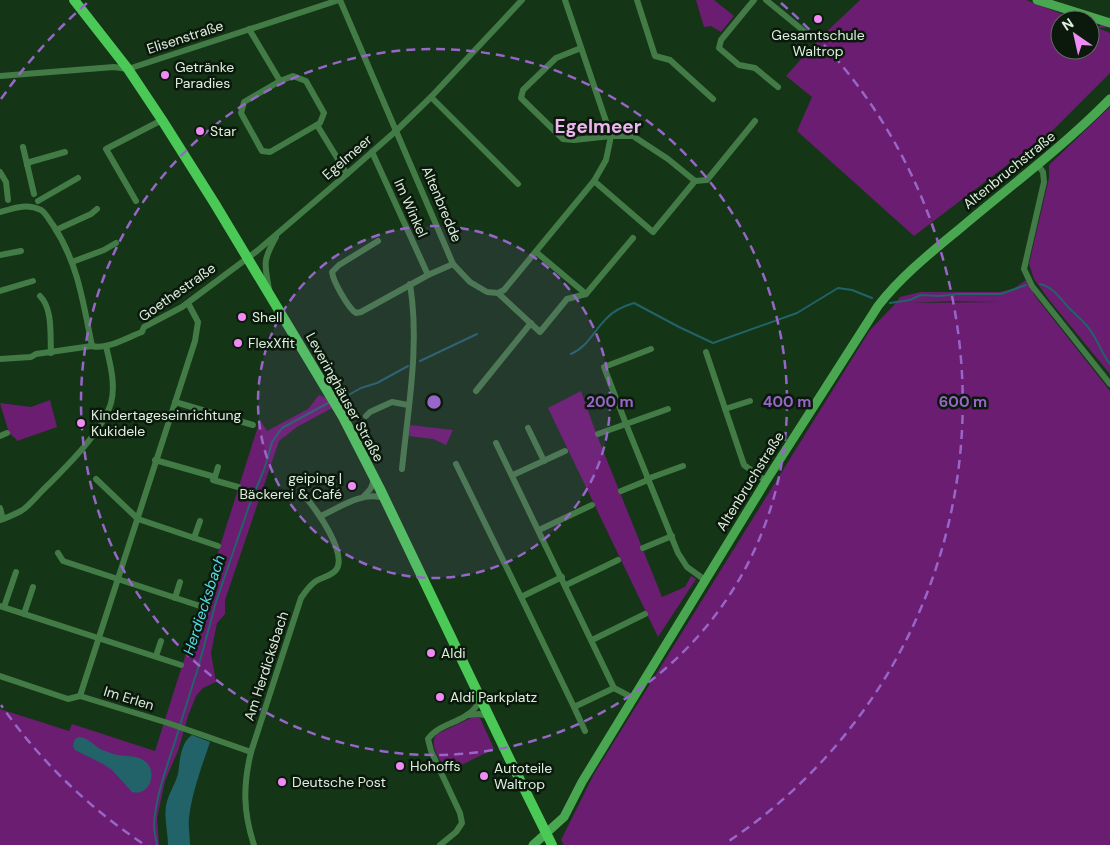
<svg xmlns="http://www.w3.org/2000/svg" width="1110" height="845" viewBox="0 0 1110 845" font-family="'DM Sans',sans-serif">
	<rect width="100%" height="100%" fill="#153517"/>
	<g fill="#6b1d71" fill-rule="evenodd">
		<path d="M696,0H714L734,16L721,32L711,26L704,27Z"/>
		<path d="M860,0H1026L1077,20H1060V50H1090V25L1097,28L1110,17V27L1098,28L1110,33V73L1053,130L914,236L797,131L812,97L786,76L820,38Z"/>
		<path d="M1110,107V374L1050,301L1034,279L1029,264L1049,178V165Z"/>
		<path d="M1026,280L1035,296L1110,391V845H564L561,840L594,774L870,330L895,304L900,297L920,292H999L1013,289ZM951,301L999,302L910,303Z"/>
		<path d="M581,391L596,433L662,597L685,587L691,576L696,579L658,637L548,408Z"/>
		<path d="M319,395L326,398L332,408L297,427L279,441L225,600V614L217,623L211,653L216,682L203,688L196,696L188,716L178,751L165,781L157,818L159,845H0V709L69,731L72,724L155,751L260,420L267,431L308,409Z"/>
		<path d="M50,400L57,427L17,441L16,439L9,433L0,403L31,407Z"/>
		<path d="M410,425L453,430L446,445L433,439L409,436Z"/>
		<path d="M478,717L480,718L494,749L447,772C442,762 427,744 437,734L471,718Z"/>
	</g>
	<g fill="#216369">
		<path d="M192,735L210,742C202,766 192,792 189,818C188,826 190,836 190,845H168C168,832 164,820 166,806C168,794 175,785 178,774C180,761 180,743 192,735Z"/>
		<path d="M79,737C89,738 93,745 102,750C105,751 109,752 113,754C123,757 137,754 146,762C158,773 149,797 132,792L112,770L103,764L75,750L73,746L75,739Z"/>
	</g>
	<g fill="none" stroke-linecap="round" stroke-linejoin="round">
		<g stroke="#216369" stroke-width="2">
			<path d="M1040,284C1054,287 1061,300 1070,309C1080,319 1087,323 1094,336C1100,346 1103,355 1110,364"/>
			<path d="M890,303L910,300L921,295L939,296L959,294H1001L1026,285"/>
			<path d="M571,354C588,347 594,330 607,318C614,310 624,306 634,303L679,327L713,343L797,313L838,288L852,290L872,298"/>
			<path d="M420,361L477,334"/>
			<path d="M345,397L361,388L377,383L408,366"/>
			<path d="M180,725L198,668L216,602L249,506L265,467L272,442L282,428L328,403"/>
			<path d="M157,845C156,839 154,832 154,825C155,796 170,758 179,729"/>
		</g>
		<g stroke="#437b46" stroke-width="6">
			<path d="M340,0L453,264L470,282L487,292L498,293L540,332L567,299L586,294L633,238"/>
			<path d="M637,0L655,56L670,60L713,99"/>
			<path d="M754,0L721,40L719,48L739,65L755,68L778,87"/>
			<path d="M766,0L810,36"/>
			<path d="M249,29L280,81"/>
			<path d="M581,48L556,58L523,90L521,98L563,139L574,140L611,136H633L668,159L695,181L707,180L755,121"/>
			<path d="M0,76L114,67L128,69L339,0"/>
			<path d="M293,76L306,81L324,113L320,123L270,152L262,151L241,113L244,102L280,81Z"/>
			<path d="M431,97L518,184"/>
			<path d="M317,125L347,174"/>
			<path d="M23,147L34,194"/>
			<path d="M372,152L428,275"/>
			<path d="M27,165L30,162L65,152"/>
			<path d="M1038,165L1043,172L1044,182L1024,269L1032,286L1110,384"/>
			<path d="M0,172L6,182L8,200"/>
			<path d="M594,181L653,232L695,181"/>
			<path d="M38,201L78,178"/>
			<path d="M136,201L106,149L162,120"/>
			<path d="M0,212C14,208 27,203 41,210C46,213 49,220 53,225C78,263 83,302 92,346"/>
			<path d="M56,230L91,214L97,209"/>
			<path d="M378,241L339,265L332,272C333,281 348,308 356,313L361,312L428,275L453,264"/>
			<path d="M536,252L586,294"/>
			<path d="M0,255L21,251"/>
			<path d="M72,262L104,250L116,243"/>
			<path d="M269,289C264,263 263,260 276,237"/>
			<path d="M0,291L33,281"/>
			<path d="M498,293L504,290L594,181L606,160L611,136L565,0"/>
			<path d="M40,296C53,309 50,335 51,353"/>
			<path d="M651,349L604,367L626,424L678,553L687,567L705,580"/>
			<path d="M706,352L744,465L766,481"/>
			<path d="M0,359L31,357L36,354L92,346C107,350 128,337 142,332L144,327L182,307L257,251L347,174L397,130L431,97L522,0"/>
			<path d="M476,391L531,323"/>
			<path d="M175,402L253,425"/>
			<path d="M725,409L750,401"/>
			<path d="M366,416L370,412L392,402L408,405"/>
			<path d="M528,428L544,461"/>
			<path d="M598,434L668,409"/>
			<path d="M0,436L7,433"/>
			<path d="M496,443L614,688L633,698"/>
			<path d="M155,460L215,477L213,480L238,487"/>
			<path d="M456,464L521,597"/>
			<path d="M402,469C408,408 420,345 410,284"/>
			<path d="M513,475L565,451"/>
			<path d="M215,477L218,467"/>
			<path d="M96,479L138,519L218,546"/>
			<path d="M647,479L683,466"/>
			<path d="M621,491L648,480"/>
			<path d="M364,496C370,490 374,486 373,477"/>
			<path d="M0,508L3,519"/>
			<path d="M321,516C340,507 363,491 384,498"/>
			<path d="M0,520C7,518 15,514 21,511C28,507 35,498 41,492C63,470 102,433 111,403C116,385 110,363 106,346"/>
			<path d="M539,530L592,505"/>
			<path d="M194,538L200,521"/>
			<path d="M643,548L672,536"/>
			<path d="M58,553L63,561L200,606"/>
			<path d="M562,577L521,597L574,707L614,688"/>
			<path d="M566,585L618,560"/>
			<path d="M175,598L180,582"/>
			<path d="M0,606L181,665"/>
			<path d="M4,607L16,572"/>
			<path d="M24,614L33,587"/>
			<path d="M592,640L645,614"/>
			<path d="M156,656L161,641"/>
			<path d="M0,676L68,699L80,696L168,723L251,752"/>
			<path d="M80,696L195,341L198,322L188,303"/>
			<path d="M574,707L585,731"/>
			<path d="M468,715L479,714L489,716"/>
			<path d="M254,845C243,812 243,785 251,752L301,598C305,592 310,585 316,581C323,577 331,576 336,570C348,554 316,508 304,496"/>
			<path d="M440,845L456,832L462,823L460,813L431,751L428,739C439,723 463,723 475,708C477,705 479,701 480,697"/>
		</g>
		<g stroke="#4aa751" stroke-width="9">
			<path d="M1037,0L1110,23"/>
			<path d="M533,845L564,817L582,782L766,481L878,306C902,275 933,251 963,226C1013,184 1065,145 1110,99"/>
		</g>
		<path stroke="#4bc957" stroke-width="10" d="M74,0L128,69L162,120L215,204L343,417L380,489L510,760L552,845"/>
	</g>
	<circle cx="434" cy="402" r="176" fill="#9866c8" fill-opacity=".12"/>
	<g fill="none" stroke="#9866c8" stroke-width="2.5" stroke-dasharray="9 6">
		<circle cx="434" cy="402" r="176"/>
		<circle cx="434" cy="402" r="353"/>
		<path d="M142 843A529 529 0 0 1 1 705M1 99A529 529 0 0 1 87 3M781 3A529 529 0 0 1 726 843"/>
	</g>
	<g fill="#f08bf6" stroke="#0b190c" stroke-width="2">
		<circle cx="818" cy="19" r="5"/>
		<circle cx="165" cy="75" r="5"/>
		<circle cx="200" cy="131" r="5"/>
		<circle cx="242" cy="317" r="5"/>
		<circle cx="238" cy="343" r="5"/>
		<circle cx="81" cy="423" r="5"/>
		<circle cx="352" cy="486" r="5"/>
		<circle cx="431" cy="653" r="5"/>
		<circle cx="440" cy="697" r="5"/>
		<circle cx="400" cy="766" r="5"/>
		<circle cx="484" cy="776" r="5"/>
		<circle cx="282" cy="782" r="5"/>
	</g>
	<g text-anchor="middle" stroke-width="5" stroke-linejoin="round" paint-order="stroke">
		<g font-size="14" fill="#ddefdd" stroke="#0b190c" text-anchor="start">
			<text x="818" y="40" text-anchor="middle">Gesamtschule<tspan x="818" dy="16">Waltrop</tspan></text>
			<text x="175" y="72">Getränke<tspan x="175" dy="16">Paradies</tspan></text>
			<text x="210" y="136">Star</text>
			<text x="252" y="322">Shell</text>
			<text x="248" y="348">FlexXfit</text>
			<text x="91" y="420">Kindertageseinrichtung<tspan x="91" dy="16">Kukidele</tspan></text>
			<text x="342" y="483" text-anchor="end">geiping |<tspan x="342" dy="16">Bäckerei &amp; Café</tspan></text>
			<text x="441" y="658">Aldi</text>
			<text x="450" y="702">Aldi Parkplatz</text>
			<text x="410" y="771">Hohoffs</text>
			<text x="494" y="773">Autoteile<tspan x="494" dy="16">Waltrop</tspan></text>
			<text x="292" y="787">Deutsche Post</text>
		</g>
		<g font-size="14" fill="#ddefdd" stroke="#0b190c">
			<text transform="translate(185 37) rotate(-18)" y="5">Elisenstraße</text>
			<text transform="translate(347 157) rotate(-41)" y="5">Egelmeer</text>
			<text transform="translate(1009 170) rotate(-39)" y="5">Altenbruchstraße</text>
			<text transform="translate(442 204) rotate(67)" y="5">Altenbredde</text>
			<text transform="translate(411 208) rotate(66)" y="5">Im Winkel</text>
			<text transform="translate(177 292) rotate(-35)" y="5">Goethestraße</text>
			<text transform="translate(345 397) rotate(61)" y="5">Leveringhäuser Straße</text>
			<text transform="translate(750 481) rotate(-58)" y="5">Altenbruchstraße</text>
			<text transform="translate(266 666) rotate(-72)" y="5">Am Herdicksbach</text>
			<text transform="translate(129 698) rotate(17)" y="5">Im Erlen</text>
		</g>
		<g font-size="15" font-style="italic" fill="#55dbe9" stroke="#0b190c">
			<text transform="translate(204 605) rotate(-72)" y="5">Herdiecksbach</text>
		</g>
		<g font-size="19" font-weight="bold" fill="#eeb6f1" stroke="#0b190c">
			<text x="598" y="133">Egelmeer</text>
		</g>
	</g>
	<circle cx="434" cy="402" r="8" fill="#9866c8" stroke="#0b190c" stroke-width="2.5"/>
	<g font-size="15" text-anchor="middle" font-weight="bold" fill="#9866c8" stroke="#0b190c" stroke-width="5" stroke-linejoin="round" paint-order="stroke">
		<text x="610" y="407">200 m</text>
		<text x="787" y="407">400 m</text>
		<text x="963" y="407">600 m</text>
	</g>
	<g transform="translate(1075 35) rotate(326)"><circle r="24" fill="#0b190c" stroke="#5f6f60"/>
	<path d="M0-4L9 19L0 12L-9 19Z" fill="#f08bf6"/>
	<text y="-8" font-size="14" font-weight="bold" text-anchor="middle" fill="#ddefdd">N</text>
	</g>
</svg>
